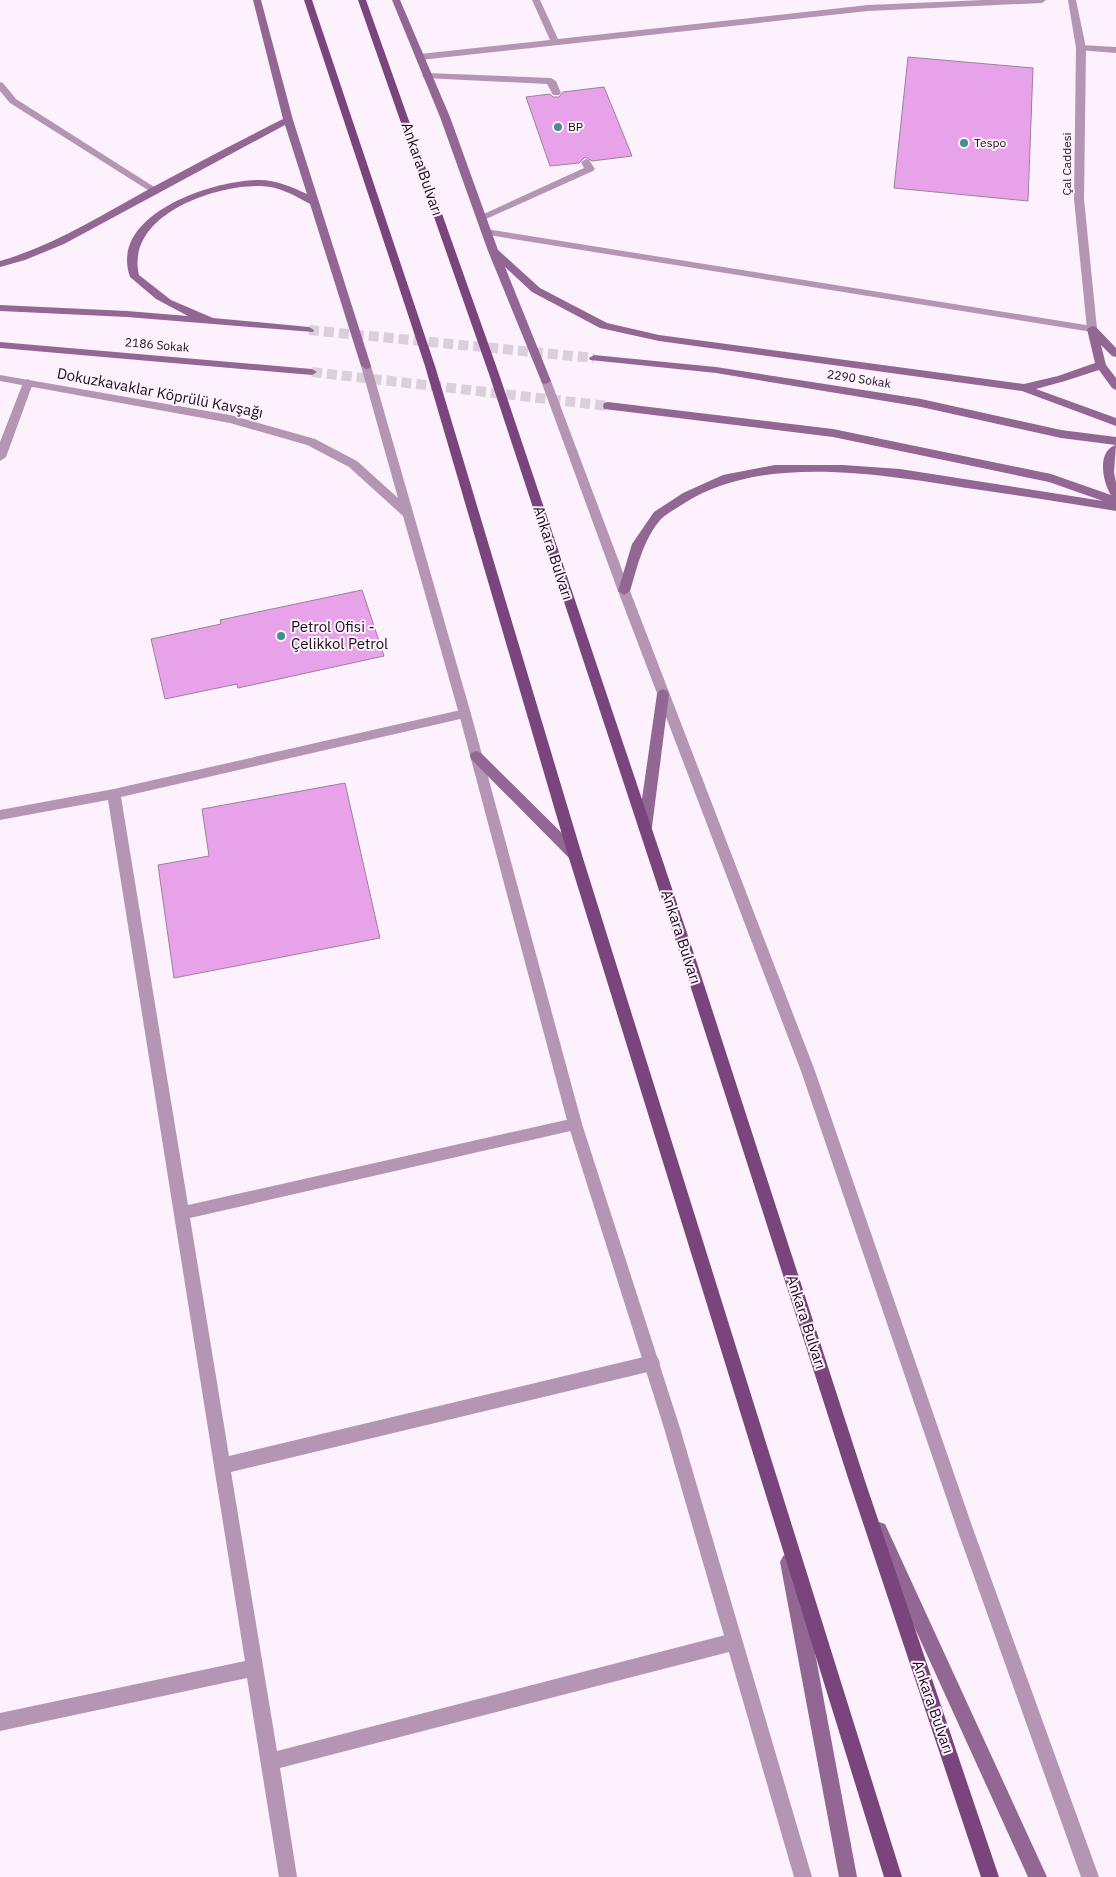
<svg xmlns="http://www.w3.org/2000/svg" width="1116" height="1877" viewBox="0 0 1116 1877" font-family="'IBM Plex Sans',sans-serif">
	<rect width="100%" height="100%" fill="#fcf1fc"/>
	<g fill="#e8a2e9" stroke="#9c829c">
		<path d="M908,57L1033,68L1028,201L894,188Z"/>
		<path d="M604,87L632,156L592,161L585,157L579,163L550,166L526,97L550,94L553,97H559L563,92Z"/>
		<path d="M362,590L384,656L238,688L237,684L165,699L151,639L221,624L220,620Z"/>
		<path d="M345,783L380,938L174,978L158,865L209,856L202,809Z"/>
	</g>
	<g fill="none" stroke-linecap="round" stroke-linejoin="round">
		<g stroke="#dacfda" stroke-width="10" stroke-dasharray="10 5" stroke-linecap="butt">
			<path d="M309,330L594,358"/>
			<path d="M312,372L608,406"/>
		</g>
		<g fill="#b495b4" fill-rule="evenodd">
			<path d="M427,73L551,78L556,81L561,93L559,95H553L547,84L424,78L422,76Z"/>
			<path d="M586,159L589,160L595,169L593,171L486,219H478L477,217L584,168L581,162Z"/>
		</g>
		<g fill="#b495b4" fill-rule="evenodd">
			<path d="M532,0H540L558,39L868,5L984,0H1046L1042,3L868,11L420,60L415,57L420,54L550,40Z"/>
			<path d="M1081,45L1116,47V53L1078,50V46Z"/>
			<path d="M0,82L3,83L16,99L159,190L157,192H151L10,103L0,91Z"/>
			<path d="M486,229L1092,326L1097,329L1092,332L482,234V230Z"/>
			<path d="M28,379L33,383L6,457L0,461V442L23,383Z"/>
			<path d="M465,709L469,711L471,714L469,717L121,797L188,1205L575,1118L580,1119L582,1124L580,1129L575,1130L190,1218L229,1456L652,1355L658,1358L660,1363L658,1368L652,1371L231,1472L277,1751L733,1633L739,1636L742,1642L739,1648L733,1651L280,1768L297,1877H279L247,1678L0,1731V1713L245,1661L108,800L0,820V810L114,789Z"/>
		</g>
		<g fill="#b495b4" fill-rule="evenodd">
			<path d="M1068,0H1076L1086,48L1084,199L1097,329L1092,332L1087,329L1074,199L1076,48Z"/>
			<path d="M366,363L371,366L471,714L582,1124L680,1428L812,1877H794L664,1428L568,1124L459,714L403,516L349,467L307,445L230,423L0,381V375L230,415L315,439L357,461L398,498L361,366Z"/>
			<path d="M546,378L551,381L630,591L815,1071L972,1526L1099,1877H1081L956,1526L801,1071L618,591L541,381Z"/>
		</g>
		<g fill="#936793" fill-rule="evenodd">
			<path d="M253,0H261L293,120L371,366L370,368L366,369L361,366L310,204C294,195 278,186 260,186C215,185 125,215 139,275L171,300L213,318L309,327L314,330L313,332L127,317L0,311V305L127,311L188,316L156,299L130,277C108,214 214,180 259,180C276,180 292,187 307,194L285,125L64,244L25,260L0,267V261C55,245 102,215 151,188C195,164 239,141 283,119Z"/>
			<path d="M392,0H400L450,117L498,250L540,288L607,323L659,335L1024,384L1058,376L1095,363L1087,329L1092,326L1096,327L1116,348V357L1112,356L1101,345L1106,365L1116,378V390L1112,388L1099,370L1065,381L1036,389L1116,418V426L1022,391L659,341L600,328L532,292L505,267L551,381L546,384L542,383L488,251L440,117Z"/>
			<path d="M0,342L312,369L317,372L312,375L0,348Z"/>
			<path d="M594,355L716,367L921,399L1061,430L1116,437V445L1061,438L921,407L716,373L590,360L589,358Z"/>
			<path d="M608,402L833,429L1051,474L1111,495C1103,483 1096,451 1116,445L1114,472L1116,483V511C1069,503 1021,496 974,489C885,475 762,452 683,504C676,509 667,513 661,519C643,540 638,565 630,591L624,595L618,591L632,544L654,512L683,493L723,475L775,465H843L900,469L1103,501L1049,482L833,437L604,409L603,406L604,403Z"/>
			<path d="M663,689L667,691L669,694L652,827L650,831L645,832L640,831L638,827L657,694L659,691Z"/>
			<path d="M476,751L481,753L580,851L582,855L580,859L575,860L570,859L471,759L470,756L471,753Z"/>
			<path d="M879,1522L885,1524L1047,1877H1028L873,1536L871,1530L873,1524Z"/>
			<path d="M789,1553L795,1556L798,1562L857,1877H839L780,1562L783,1556Z"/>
		</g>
		<g fill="#7a457c" fill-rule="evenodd">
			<path d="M304,0H312L435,366L582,855L902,1877H884L568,855L425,366Z"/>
			<path d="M358,0H366L499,374L696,960L865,1481L999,1877H981L849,1481L682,960L489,374Z"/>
		</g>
	</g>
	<g fill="#458c94" stroke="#fcf1fc" stroke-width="2">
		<circle cx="558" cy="127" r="5"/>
		<circle cx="964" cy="143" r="5"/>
		<circle cx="281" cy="636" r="5"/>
	</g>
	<g text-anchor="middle" stroke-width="4" stroke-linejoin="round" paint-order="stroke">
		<g font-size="12" fill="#190f19" stroke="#fcf1fc" text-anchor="start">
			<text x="568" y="131">BP</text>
			<text x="974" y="147">Tespo</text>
		</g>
		<g font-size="12" fill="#190f19" stroke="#fcf1fc">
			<text transform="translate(1067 164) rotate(-90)" y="4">Çal Caddesi</text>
			<text transform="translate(157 345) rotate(5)" y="4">2186 Sokak</text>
			<text transform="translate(859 379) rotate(9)" y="4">2290 Sokak</text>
		</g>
		<g font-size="15" fill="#190f19" stroke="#fcf1fc">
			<text transform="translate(422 169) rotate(71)" y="5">Ankara Bulvarı</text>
			<text transform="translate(160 393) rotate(11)" y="5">Dokuzkavaklar Köprülü Kavşağı</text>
			<text transform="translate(553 553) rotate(72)" y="5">Ankara Bulvarı</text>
			<text transform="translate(681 937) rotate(72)" y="5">Ankara Bulvarı</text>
			<text transform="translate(806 1322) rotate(72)" y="5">Ankara Bulvarı</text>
			<text transform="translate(933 1707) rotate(71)" y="5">Ankara Bulvarı</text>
		</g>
		<g font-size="15" fill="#190f19" stroke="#fcf1fc" text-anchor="start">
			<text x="291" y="632">Petrol Ofisi -<tspan x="291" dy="17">Çelikkol Petrol</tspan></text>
		</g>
	</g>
</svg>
